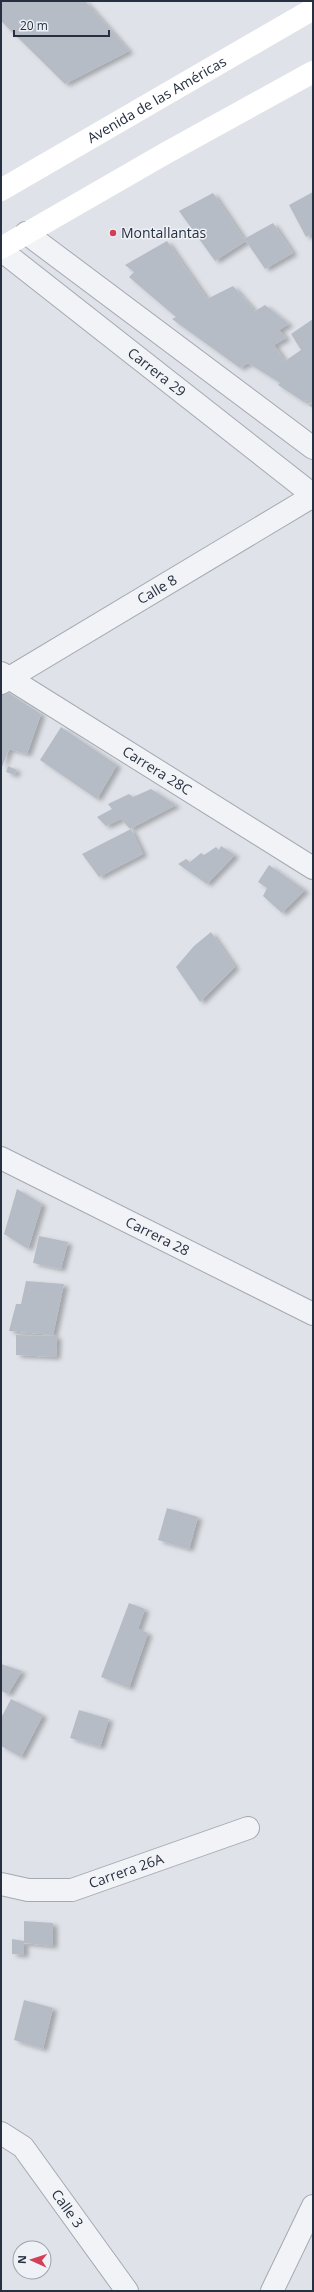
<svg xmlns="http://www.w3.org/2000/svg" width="314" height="2292" viewBox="0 0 314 2292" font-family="'Open Sans',sans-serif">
	<defs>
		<filter id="shadow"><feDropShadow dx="4.5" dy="2.5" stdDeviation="2" flood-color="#0004"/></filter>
	</defs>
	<rect width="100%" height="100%" fill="#dfe2e8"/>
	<g fill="#b6bcc5" filter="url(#shadow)">
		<path d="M1,1H85L129,51L65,84L1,21Z"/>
		<path d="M313,192V233L306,237L289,205Z"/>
		<path d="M213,193L244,239L273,223L293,253L265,269L246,241L215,261L179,211Z"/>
		<path d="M167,241L207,299L233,286L255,311L265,305L289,324L279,330L286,338L274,345L285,361L301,350L291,334L313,319V408L308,405L312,403L307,400L304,402L278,385L280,383L248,363L240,368L172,319L176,317L129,277L134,272L125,265Z"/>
		<path d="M1,688L41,714L27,754L9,749L2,767Z"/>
		<path d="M61,727L117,765L97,799L40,760Z"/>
		<path d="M8,766L17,770L14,775L6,772Z"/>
		<path d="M151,789L176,805L130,829L121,819L106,826L97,817L112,809L108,804L129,794L133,797Z"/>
		<path d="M131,829L143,854L99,877L82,854Z"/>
		<path d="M221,846L235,855L207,884L178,864L186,859L190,862L201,853L204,855L216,847L219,850Z"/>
		<path d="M269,865L305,890L282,913L263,896L267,888L258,882Z"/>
		<path d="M211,932L235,967L200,1002L176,967L194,946Z"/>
		<path d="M17,1189L42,1204L28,1249L4,1234Z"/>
		<path d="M39,1236L68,1242L61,1269L33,1263Z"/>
		<path d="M26,1281L64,1284L53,1335L9,1331L16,1304H21Z"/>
		<path d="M16,1335L57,1336L56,1357L16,1355Z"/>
		<path d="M167,1508L198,1517L189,1549L158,1540Z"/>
		<path d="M129,1603L145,1609L138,1629L148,1633L129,1688L101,1677Z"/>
		<path d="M1,1664L22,1671L8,1694L1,1691Z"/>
		<path d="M11,1699L43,1715L21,1757L1,1746V1718Z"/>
		<path d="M79,1710L109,1719L100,1747L70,1738Z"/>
		<path d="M24,1921L53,1923V1946L24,1943V1955L12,1954V1939L24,1941Z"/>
		<path d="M24,2000L53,2008L43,2049L14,2040Z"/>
	</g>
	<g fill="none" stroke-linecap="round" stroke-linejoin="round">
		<g stroke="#a4a9b2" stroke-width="24">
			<g id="minor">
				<path d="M26,233L313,448"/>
				<path id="s1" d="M1,250L313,495"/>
				<path id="s2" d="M1,673L313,868"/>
				<path id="s3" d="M1,683L313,496"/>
				<path id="s4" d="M1,1158L313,1314"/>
				<path id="s5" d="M1,1884L28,1890H72L248,1828"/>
				<path id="s6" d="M1,2133L23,2147L127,2291"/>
				<path d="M272,2291L313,2206"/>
			</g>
		</g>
		<use href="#minor" stroke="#f1f3f7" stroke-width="22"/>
		<g stroke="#fff" stroke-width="22">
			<path id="s7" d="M1,190L313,9"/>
			<path d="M1,248L166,153L313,72"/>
		</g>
	</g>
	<circle fill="#d14055" stroke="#eef1f6" stroke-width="1.5" cx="113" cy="233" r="4"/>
	<g text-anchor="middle" stroke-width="3" stroke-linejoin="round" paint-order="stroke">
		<g font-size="14" fill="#273040" stroke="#eef1f6">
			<text dy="5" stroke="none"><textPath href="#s7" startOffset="180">Avenida de las Américas</textPath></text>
			<text dy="5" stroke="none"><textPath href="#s1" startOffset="198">Carrera 29</textPath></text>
			<text dy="5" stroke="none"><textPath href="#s3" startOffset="182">Calle 8</textPath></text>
			<text dy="5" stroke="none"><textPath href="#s2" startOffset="184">Carrera 28C</textPath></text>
			<text dy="5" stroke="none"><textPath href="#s4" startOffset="175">Carrera 28</textPath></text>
			<text dy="5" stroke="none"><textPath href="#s5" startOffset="129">Carrera 26A</textPath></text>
			<text dy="5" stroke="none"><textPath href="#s6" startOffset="102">Calle 3</textPath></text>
		</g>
		<g font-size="14" fill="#273040" stroke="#eef1f6" text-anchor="start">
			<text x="121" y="238">Montallantas</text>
		</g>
	</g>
	<rect width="314" height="2292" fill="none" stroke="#273040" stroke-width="4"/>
	<g transform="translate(32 2260) rotate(273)"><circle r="19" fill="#eef1f6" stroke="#9ea4ad"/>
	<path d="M0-3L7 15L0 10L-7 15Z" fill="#d14055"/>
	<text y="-6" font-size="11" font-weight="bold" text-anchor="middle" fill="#273040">N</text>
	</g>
	<path d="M14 30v6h95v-6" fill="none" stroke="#273040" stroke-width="2"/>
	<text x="20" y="30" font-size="12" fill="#273040" stroke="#eef1f6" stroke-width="3" paint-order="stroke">20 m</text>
</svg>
